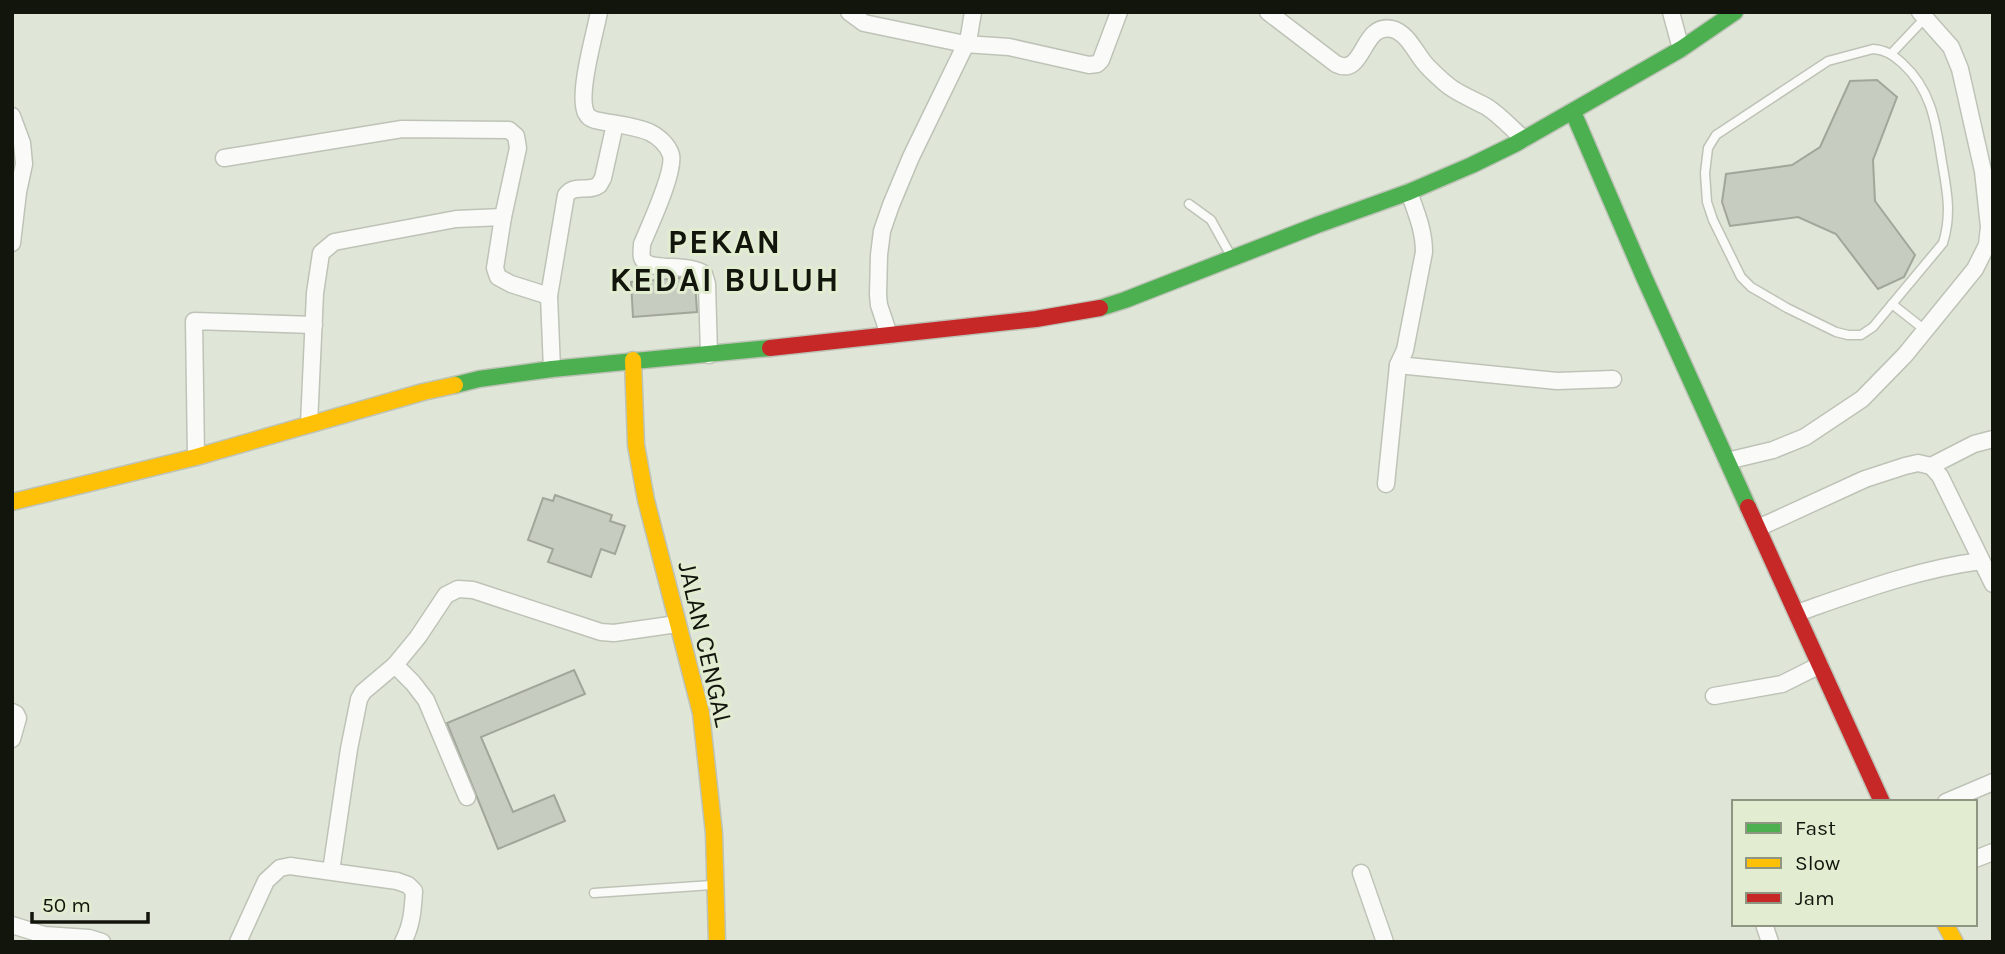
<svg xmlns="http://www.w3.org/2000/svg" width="2005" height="954" viewBox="0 0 2005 954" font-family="Karla,sans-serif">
	<rect width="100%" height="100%" fill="#e0e6d7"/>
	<g fill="#c7ccc0" stroke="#a1a69a" stroke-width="2">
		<path d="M1877,80L1897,97L1873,160L1875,201L1915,255L1904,277L1878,289L1836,234L1798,217L1730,226L1722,202L1726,174L1792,165L1820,147L1850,81Z"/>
		<path d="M681,278L695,281L697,312L633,317L631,282Z"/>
		<path d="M555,495L612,515L610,521L625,526L615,554L601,549L591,577L548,562L553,549L528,540L543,498L553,501Z"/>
		<path d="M574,670L585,694L481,737L513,812L554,795L565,821L498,849L447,723Z"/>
	</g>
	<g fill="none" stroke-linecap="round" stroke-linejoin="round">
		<g stroke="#bec3b7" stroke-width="11">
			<g id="lane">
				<path d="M1873,49C1886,50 1893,55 1902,63C1932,90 1936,124 1942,162C1947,191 1952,214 1943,243L1873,327L1861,335H1848L1836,332L1787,308L1751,287L1741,277L1713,220L1707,202L1705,173L1708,148L1716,135L1828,61Z"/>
				<path d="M1891,54L1925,18"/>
				<path d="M1189,204L1211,220L1231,256"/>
				<path d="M1892,304L1925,330"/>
				<path d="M594,893L712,885"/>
			</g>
		</g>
		<g stroke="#bec3b7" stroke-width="19">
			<g id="street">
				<path d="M599,12C595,34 577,94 586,113C589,118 590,118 595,120C612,124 632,125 649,132C658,136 668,145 671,155C675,172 649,227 642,244C642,250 640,257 644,261C653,271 689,263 704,274L707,284L709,355"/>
				<path d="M849,12L864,23L965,44L1009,47L1089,65L1097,64L1101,60L1119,12"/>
				<path d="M1268,12L1336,64C1365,78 1361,22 1392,29C1409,33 1417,57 1429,68C1436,75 1445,84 1453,89C1464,96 1476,101 1487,107C1501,116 1512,129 1524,139"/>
				<path d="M1671,12L1681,49"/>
				<path d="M12,116L22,143L24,164L18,192L12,243"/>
				<path d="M224,158L402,129L509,130L516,136L518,148L503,217L495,268L498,277L511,284L549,296"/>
				<path d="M889,335L879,305L878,295L879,255L882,231L891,205L911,157L963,50L969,36L973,12"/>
				<path d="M1398,365L1557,381L1613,379"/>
				<path d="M552,369L549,296L566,195C576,183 588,193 599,185L603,178L615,124"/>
				<path d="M309,424L315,293L321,253L334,242L456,219L503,217"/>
				<path d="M196,457L194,321L314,325"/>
				<path d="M1727,461L1773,450L1805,437L1862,399L1905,355L1975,269L1987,245L1989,227L1983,171L1960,69L1951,47L1920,12"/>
				<path d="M1931,466L1974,444L1993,439"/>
				<path d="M1386,484L1398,365L1405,350L1424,252C1424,230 1416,212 1409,192"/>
				<path d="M1758,528L1865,479L1905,466L1918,463L1931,466L1940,476L1993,584"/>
				<path d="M1797,613C1857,592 1918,569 1981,561"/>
				<path d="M395,665L413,683L426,700L467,797"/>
				<path d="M1714,696L1782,684L1820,665"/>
				<path d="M12,712L16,714L18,718L12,739"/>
				<path d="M1946,802L1993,782"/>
				<path d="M1975,859L1993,852"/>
				<path d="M331,871L349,749L359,699L363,692L395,665L418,637L446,595L458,589L473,590L601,632L614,633L677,624"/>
				<path d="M1361,873L1385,942"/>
				<path d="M1764,924L1770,942"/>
				<path d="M12,925L44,935L89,938L102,942"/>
				<path d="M238,942L266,881L280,868L290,866L397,881L408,885L414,891C413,909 412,925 403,942"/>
			</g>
		</g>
		<g stroke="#bec3b7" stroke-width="19">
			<g id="fast">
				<path d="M1573,112L1644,277L1748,507"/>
				<path d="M1100,308L1125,300L1317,225L1409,192L1472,165L1515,144L1681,49L1735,12"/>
				<path d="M455,385L479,379L552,369L770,348"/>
			</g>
		</g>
		<g stroke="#bec3b7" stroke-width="19">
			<g id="slow">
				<path d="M633,360L636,445L646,500L701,713L714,833L717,942"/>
				<path d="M12,502L196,457L423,392L455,385"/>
				<path d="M1945,924L1955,942"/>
			</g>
		</g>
		<g stroke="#bec3b7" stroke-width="19">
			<g id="jam">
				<path d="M770,348L1036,319L1100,308"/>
				<path d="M1748,507L1882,802"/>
			</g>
		</g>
		<use href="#lane" stroke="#fafbf9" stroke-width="8"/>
		<use href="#street" stroke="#fafbf9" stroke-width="16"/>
		<use href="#fast" stroke="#4caf50" stroke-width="16"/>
		<use href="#slow" stroke="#ffc107" stroke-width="16"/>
		<use href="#jam" stroke="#c62828" stroke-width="16"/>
	</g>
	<g text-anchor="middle" stroke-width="6" stroke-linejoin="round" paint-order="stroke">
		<g font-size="26" fill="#12150c" stroke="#e1ecd1">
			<text transform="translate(706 644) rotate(77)" y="9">JALAN CENGAL</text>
		</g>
		<g font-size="33" font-weight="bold" letter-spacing="2" fill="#12150c" stroke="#e1ecd1">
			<text x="725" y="253">PEKAN<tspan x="725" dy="38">KEDAI BULUH</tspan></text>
		</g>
	</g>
	<rect width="2005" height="954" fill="none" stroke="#12150c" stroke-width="28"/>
	<rect x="1732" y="800" width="245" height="126" fill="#e1ecd1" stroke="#8e9682" stroke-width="2"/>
	<rect x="1746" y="823" width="35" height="10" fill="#4caf50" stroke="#8e9682" stroke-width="2"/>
	<text x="1795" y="835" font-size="21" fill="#12150c">Fast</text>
	<rect x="1746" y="858" width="35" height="10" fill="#ffc107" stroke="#8e9682" stroke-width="2"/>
	<text x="1795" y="870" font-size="21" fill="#12150c">Slow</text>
	<rect x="1746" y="893" width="35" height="10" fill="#c62828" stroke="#8e9682" stroke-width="2"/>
	<text x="1795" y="905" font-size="21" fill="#12150c">Jam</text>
	<path d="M32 912v10h116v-10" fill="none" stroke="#12150c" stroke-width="3.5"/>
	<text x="42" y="912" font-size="21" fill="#12150c" stroke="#e1ecd1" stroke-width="5" paint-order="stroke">50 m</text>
</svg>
